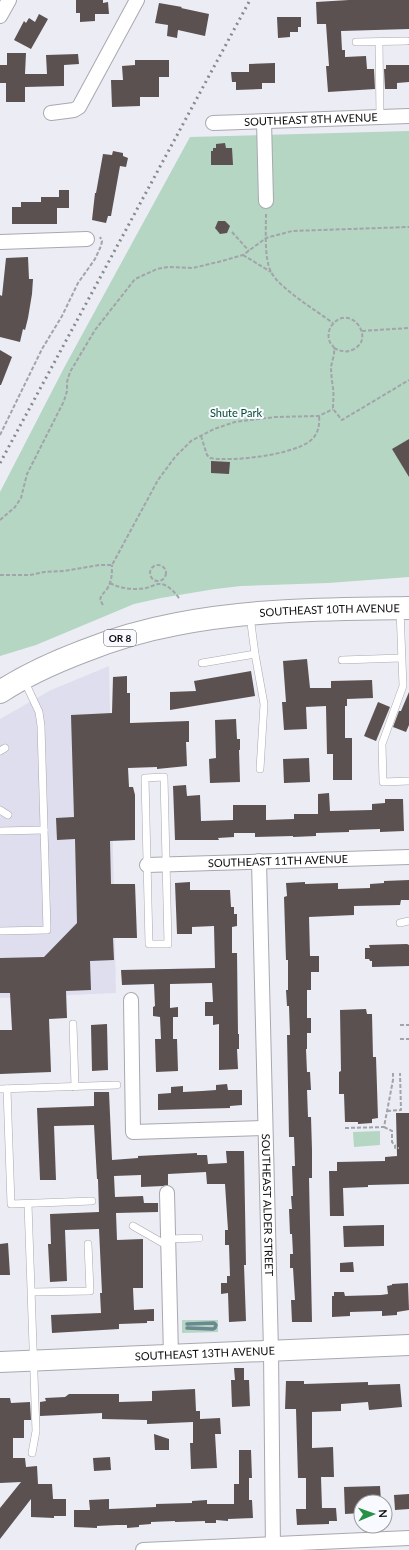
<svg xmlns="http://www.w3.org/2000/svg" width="409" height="1550" viewBox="0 0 409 1550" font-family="Lato,sans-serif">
	<rect width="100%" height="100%" fill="#ececf5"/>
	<path fill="#dedeee" d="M109,666L116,993L0,998V719L51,690Z"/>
	<g fill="#b4d6c3">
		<path d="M409,131V577L328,583L241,586L215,589L161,598L134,604L36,645L0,656V492L65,366L190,137Z"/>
		<path d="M380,1131V1145L354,1147L353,1132Z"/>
		<path d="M182,1320H218V1332L182,1333Z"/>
	</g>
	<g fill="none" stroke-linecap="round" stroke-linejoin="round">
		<path stroke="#6a8990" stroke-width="3.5" d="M187,1328L213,1329L215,1328L216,1325L214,1323L187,1324"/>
	</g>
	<g fill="#5a5150">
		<path d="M76,0H103V3L108,2L109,14H95V21L80,22V13H76Z"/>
		<path d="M349,0H409V29L341,31L342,50H345V57L366,56L367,69H374L375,89L328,92L326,66H329L326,24H317L316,2Z"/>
		<path d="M159,3L182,7L181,8L209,14L205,36L178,30L177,38L167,36L168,25L155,23Z"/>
		<path d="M39,14L48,19L31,49L14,40L24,21L26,23L29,18L35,22Z"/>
		<path d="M277,17H301V27H298V32H290V37L278,38Z"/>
		<path d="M7,53H26L25,74H47L46,55L78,54L79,64L64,65V86L25,87V102H6V83H0V65H7Z"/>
		<path d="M135,60H169V77H159V97H140V106L112,107L111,80H123L122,66L135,65Z"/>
		<path d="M275,63V83H262V89L236,90V82H232L231,72H249V64Z"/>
		<path d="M386,65H409V82L397,83V89H385L384,69H386Z"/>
		<path d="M225,143L226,148H232L233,165H211V151H213V148H216V144Z"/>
		<path d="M113,151L123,153V156L128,158L126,167L120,166L111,216H108L106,223L92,220L95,193H96L103,154L112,155Z"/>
		<path d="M59,190H69V208H57V224H12V207H21V202H41V197H59Z"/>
		<path d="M218,221H225L230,226L227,233L220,234L215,228Z"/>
		<path d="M28,257L29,279H33L32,294L28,318L25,330L23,329L20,342L0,337V295L2,296L6,258Z"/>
		<path d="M0,350L12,357L1,385H0Z"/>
		<path d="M409,439V477L392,449Z"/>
		<path d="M211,461L230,462L229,474L211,473Z"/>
		<path d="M307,659L310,688H331V681L372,680L373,698L347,699V706H345V738H352V780H333V754H327L326,706L306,707L307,729L284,730L282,702H286L283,661Z"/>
		<path d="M251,671L255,696L170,710V692L196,691L194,681Z"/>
		<path d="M127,676V693H130V723L189,721V742H186L187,766L157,769V767L128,768L129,787H133L135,795V840L110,841L111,884H135L137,938H113L114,960L90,961L91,990L66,991L67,1018L49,1019L51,1072L0,1074V1030H12L10,993H0V958L44,957L77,923L75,839L57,840L56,818L74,817L71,715L112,713L113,677Z"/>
		<path d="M409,692V725L406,732L393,727L399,711H401Z"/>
		<path d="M378,702L390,707L376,741L364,736Z"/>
		<path d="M236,719L237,739H240V750H239L240,782L210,783L209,759L216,758L215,720Z"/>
		<path d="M309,758L310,782L284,783L283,759Z"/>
		<path d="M186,785L187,796L200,795L201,821L233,820V805H266V820L294,819V814H318V794L329,793L330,811L372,810V804L385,803V799H403L404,831L380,832V829L349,830V832L316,833V836L293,837V836L255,837V833H234V837L218,838L219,840H175L173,786Z"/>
		<path d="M409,880V900H401L400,905L354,906V915L309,917L310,956H319V972H311V990H307V1018H311V1033H307V1049H306L307,1072H310L311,1090H307L308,1117H311L312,1150V1178H309L312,1322H292L291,1300H295L293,1268H290V1254H293L292,1234H290L289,1209H292L291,1196H293L292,1166H295L294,1137H289L287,1035H290L289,1006H287L286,990H288V960H286L284,897L287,896L286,883L305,882V884L338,883V889L370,888V884L384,883V881Z"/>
		<path d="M190,882V890H230L231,907H234V914H237V926L232,927V953H237L238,1034H239V1049H237L238,1069L219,1070V1024L213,1025V1016H205V1002H213L212,983L170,984V1008L178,1007V1017H173V1039H177L178,1071L156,1072L155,1039H161L160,1017L153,1016V1007L155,1006L154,984L122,985L121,970L215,968L214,926L192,927V934H177L175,883Z"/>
		<path d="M407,944L409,945V966L372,967V961H370L369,959H365V948H370L369,945Z"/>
		<path d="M366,1009L367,1014H372L373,1057H376L378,1118L372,1119V1123L358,1124V1122H345L344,1094H339V1072L341,1071L340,1010Z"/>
		<path d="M107,1024L108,1070L92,1071L91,1025Z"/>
		<path d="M227,1084L228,1090H242V1105L230,1106V1108L158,1110V1094L171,1093V1087L183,1086V1092L202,1091L216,1090V1085Z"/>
		<path d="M94,1092H109L112,1160L138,1158V1156L197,1153V1155H207L208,1164L227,1163L226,1151H244L246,1265H244L246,1321L229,1322L228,1293L221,1294V1283H227V1276H230L229,1245H225V1230H228L225,1184H207L206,1172L168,1174V1185L163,1186L141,1187V1175L114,1176L115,1197L143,1196L144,1203H158V1212L116,1213L117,1240L143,1239V1288H133L134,1310L154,1309V1321H147V1323L119,1324V1329L52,1333L51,1315L101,1313L100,1293H102L99,1229L65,1230L67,1281L50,1282L48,1244H51L50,1214L99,1212L98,1179H97L94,1125L54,1126L56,1180H40L37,1108L94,1106Z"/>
		<path d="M396,1113H409V1184L368,1185V1187L343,1188L344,1216H330L329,1171H337V1162L385,1161V1157L397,1156Z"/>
		<path d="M384,1225V1246L344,1247L343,1226Z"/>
		<path d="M8,1243L10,1275H0V1244Z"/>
		<path d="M353,1262L354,1272H340V1263Z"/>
		<path d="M408,1283L409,1310L397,1312V1315L382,1316V1311L350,1312V1316L332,1317V1296H334V1292H344L345,1296L381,1295L388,1294L387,1286L392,1285V1284Z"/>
		<path d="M234,1368H244V1380H249L250,1406L232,1407L231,1380H235Z"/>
		<path d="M286,1381H304V1384L368,1382V1385L400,1384L402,1407L369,1410L368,1402L341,1404V1411L312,1412V1448L333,1447L334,1477H321L322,1508H336L337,1521H329V1524L297,1525L296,1509H306V1478H298L296,1409H285Z"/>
		<path d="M195,1389L196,1411H200V1419L220,1418L221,1434H215L217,1468L191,1469L190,1443H193V1422L147,1424V1420L102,1419V1413L40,1416V1402L46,1401L45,1398L65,1397L69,1394H119V1402L152,1401V1391Z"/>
		<path d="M0,1398H10L11,1403L30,1402L31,1420H24V1438H13V1458H25L26,1467L37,1466L38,1484H52L53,1499H66V1516H54V1518L31,1517V1499L0,1539V1508L21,1482L0,1483Z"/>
		<path d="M154,1434L169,1439V1450H155Z"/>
		<path d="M239,1450H251L252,1478H249V1500H252L253,1518L228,1519V1521L216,1520V1523H205V1521L175,1522V1521L151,1522V1524L139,1525V1527L127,1528V1525H117L97,1526V1528L74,1527V1510H90L89,1500L109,1499V1509L156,1507V1504L192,1503V1501L207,1500V1504H234V1484H239Z"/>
		<path d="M110,1457L111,1470L94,1471L93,1458Z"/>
		<path d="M380,1486L381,1502H361V1513L345,1514L344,1487Z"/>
		<path d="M409,1494V1509L395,1510L394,1495Z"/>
	</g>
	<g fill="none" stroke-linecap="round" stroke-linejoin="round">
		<g stroke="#a8a8b0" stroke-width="8">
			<g id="lane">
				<path d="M356,42L407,41"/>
				<path d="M379,42L380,117"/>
				<path d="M400,610L403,686L382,744L383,782L409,781"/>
				<path d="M250,616L255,654L264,704L260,769"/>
				<path d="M342,660L401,658"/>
				<path d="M202,663L255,654"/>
				<path d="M0,751L5,748"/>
				<path d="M164,777L168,944H149L145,778Z"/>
				<path d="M0,810L8,815"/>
				<path d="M0,831L44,830"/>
				<path d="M400,923L409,921"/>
				<path d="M0,931L47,930L41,726L39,712L24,680"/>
				<path d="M73,1024L75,1087"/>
				<path d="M0,1089L117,1085"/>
				<path d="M7,1089L11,1204L92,1201"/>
				<path d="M28,1204L36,1431L32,1453"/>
				<path d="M133,1226L168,1246"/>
				<path d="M168,1239L199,1238"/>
				<path d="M32,1292L90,1291L88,1244"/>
			</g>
		</g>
		<g stroke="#a8a8b0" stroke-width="16">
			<g id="street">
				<path d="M0,16L9,0"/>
				<path d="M51,113L74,110L79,107L137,0"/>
				<path d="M264,121L266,201"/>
				<path id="s1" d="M213,123L409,116"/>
				<path d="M0,242L87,239"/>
				<path id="s2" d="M259,861L271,1351L273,1550"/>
				<path id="s3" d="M147,865L409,857"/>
				<path d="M131,1000L133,1132L265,1128"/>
				<path d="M167,1193L171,1355"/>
				<path d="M143,1550L409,1538"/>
			</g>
		</g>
		<g stroke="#a8a8b0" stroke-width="22">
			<g id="secondary">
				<path id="s4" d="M0,1362L409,1345"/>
			</g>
		</g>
		<g stroke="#a8a8b0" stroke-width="24">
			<g id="primary">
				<path id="s5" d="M0,692C26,675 55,662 84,651C114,639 145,630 177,624C252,609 333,609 409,608"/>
			</g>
		</g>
		<g stroke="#a3a3aa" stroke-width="2" stroke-dasharray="4 2" stroke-linecap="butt">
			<path d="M266,214C266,229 264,259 271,272C280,289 317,311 333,323"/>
			<path d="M232,232L249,251"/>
			<path d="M243,255L271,272"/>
			<path d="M362,331L409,328"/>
			<path d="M334,348C340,351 345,353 352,350C377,340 351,303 333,324C328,329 327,338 331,344C332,345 334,347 334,348C335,354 332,361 331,367C331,374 332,381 333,388C334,395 333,402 333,409L342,420L409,380"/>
			<path d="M0,435L42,349L62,316L78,283L95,259L101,246L102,241L100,237"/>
			<path d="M201,436L207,455L210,458C232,462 292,455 310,441C318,435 320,425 319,416"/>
			<path d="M0,520L15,507L21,498L27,474L64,401L67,391V382L70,372L95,330L135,279L157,269L168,267L193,268L222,261L243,255L266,238L292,231L409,227"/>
			<circle cx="158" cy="573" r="8"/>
			<path d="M0,575H30L44,572L64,571L99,565H112L158,480L175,457L191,441L214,429L235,422L275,417L319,416L333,409"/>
			<path d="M110,583C121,589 134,590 146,588C150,587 154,585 158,584C167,583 176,593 180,600"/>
			<path d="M103,605L100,600C101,595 104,593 107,589C112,581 112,574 112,565"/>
			<path d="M400,1025H409"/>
			<path d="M400,1039H409"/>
			<path d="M387,1111L401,1110L400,1073"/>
			<path d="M384,1127L392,1131V1142L395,1145V1148H399"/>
			<path d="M345,1128L384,1127L393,1080V1073"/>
		</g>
		<use href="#lane" stroke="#fff" stroke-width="7"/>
		<use href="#street" stroke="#fff" stroke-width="14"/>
		<use href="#secondary" stroke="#fff" stroke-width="20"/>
		<use href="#primary" stroke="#fff" stroke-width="22"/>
		<path stroke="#88888e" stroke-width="3" stroke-dasharray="2 4" stroke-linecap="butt" d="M0,463L250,0"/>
	</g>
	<g text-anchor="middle" stroke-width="4" stroke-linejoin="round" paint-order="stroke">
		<rect fill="#f9faff" stroke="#545558" stroke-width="1" x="104" y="630" width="32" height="16" rx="3"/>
		<g font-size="10" font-weight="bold" fill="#0e0e11">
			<text x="120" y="642">OR 8</text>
		</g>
		<g font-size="11" fill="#0e0e11" stroke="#f9faff">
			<text dy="4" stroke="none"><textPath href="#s1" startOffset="98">SOUTHEAST 8TH AVENUE</textPath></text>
			<text dy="4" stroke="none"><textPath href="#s5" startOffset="344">SOUTHEAST 10TH AVENUE</textPath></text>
			<text dy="4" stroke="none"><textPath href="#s3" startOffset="131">SOUTHEAST 11TH AVENUE</textPath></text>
			<text dy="4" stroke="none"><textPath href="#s2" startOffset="344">SOUTHEAST ALDER STREET</textPath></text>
			<text dy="4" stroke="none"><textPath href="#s4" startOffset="205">SOUTHEAST 13TH AVENUE</textPath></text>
		</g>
		<g font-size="11" fill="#044a30" stroke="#f9faff">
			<text x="236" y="417">Shute Park</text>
		</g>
	</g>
	<g transform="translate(373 1514) rotate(88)"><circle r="19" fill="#f9faff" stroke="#9b9ca0"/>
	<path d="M0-3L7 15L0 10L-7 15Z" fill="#279148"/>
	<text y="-6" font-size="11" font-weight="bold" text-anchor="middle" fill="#0e0e11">N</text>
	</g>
</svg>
